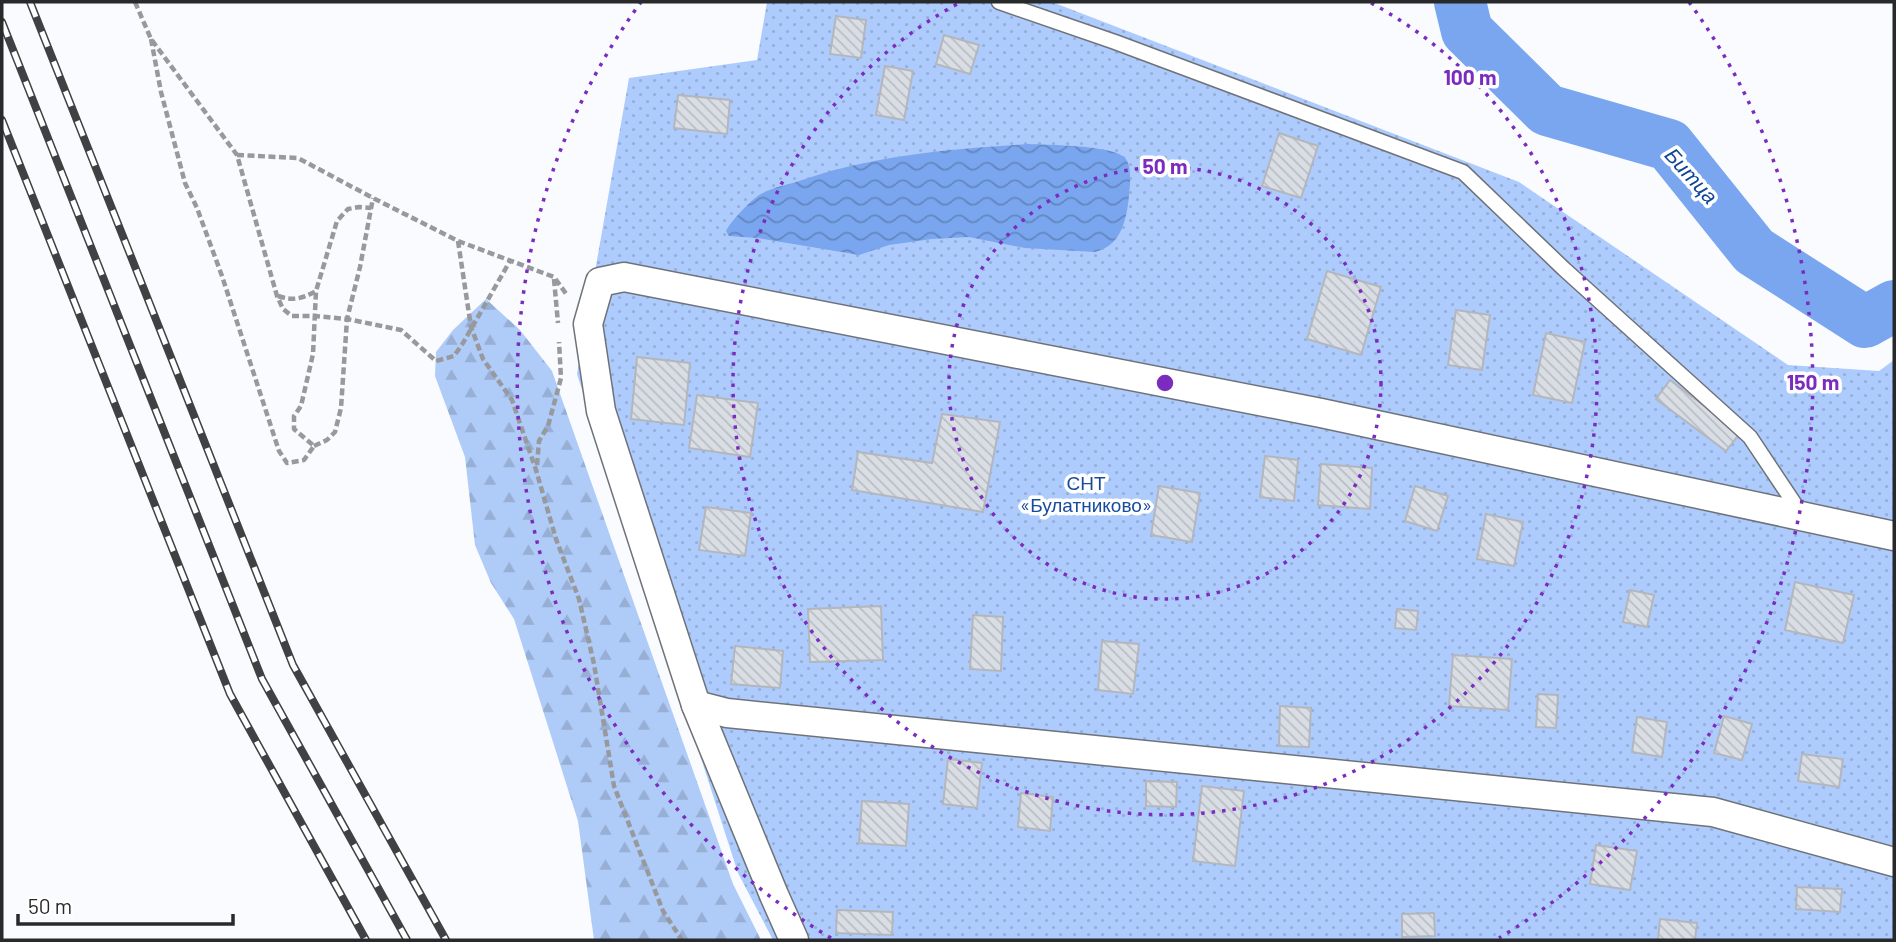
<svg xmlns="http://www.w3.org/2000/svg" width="1896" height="942" viewBox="0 0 1896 942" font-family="Barlow,sans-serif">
	<defs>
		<pattern id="forest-firs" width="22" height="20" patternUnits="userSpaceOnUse" patternTransform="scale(1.75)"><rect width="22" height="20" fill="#afcbf8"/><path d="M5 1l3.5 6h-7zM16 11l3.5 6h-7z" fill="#97aed5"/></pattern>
		<pattern id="garden-dots" width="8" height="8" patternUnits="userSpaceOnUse" patternTransform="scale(1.75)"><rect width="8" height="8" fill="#adccfd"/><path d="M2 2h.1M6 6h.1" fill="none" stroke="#95afd9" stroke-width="1.8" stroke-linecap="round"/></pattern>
		<pattern id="water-waves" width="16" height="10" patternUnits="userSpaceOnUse" patternTransform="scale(1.75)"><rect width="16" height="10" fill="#79a6ee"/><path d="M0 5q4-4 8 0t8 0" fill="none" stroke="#6387c1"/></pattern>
		<pattern id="building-back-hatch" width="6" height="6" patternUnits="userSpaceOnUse" patternTransform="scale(1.75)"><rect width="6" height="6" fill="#d9dee4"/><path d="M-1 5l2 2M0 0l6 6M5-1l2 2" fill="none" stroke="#babec4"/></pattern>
	</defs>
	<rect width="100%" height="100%" fill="#f9fbfe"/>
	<path fill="url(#forest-firs)" d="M486,299L520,330L552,371L733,884L761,940H594L578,821L514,619L491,583L475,545L465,457L435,376L436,352L453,330Z"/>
	<path fill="url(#garden-dots)" d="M767,2H1052L1519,182L1788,365L1879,371L1894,360V940H773L738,873L577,374L629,78L757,60Z"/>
	<path fill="url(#water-waves)" d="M1028,144C1047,145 1114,145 1125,158C1131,165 1130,176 1130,184C1128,209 1126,245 1095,252L1025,248L969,237L932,239L889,245L859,255L758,238L729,236L726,231C731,221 753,197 763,193C774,187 787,185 799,181C873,155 950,149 1028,144Z"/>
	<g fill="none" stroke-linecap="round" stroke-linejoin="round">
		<path stroke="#79a6ee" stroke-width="52" d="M1460,2L1467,31L1547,110L1669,145L1754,251L1865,322L1894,306"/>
	</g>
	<g fill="url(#building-back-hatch)" stroke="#b3b7bd" stroke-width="2">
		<path d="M836,16L866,20L861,58L830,54Z"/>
		<path d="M944,35L979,45L970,74L936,64Z"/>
		<path d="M885,66L913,71L904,120L876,115Z"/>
		<path d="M678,95L730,100L727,134L674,128Z"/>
		<path d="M1279,133L1318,146L1301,198L1262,186Z"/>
		<path d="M1327,271L1381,287L1361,355L1307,339Z"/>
		<path d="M1456,310L1490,315L1482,370L1448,365Z"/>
		<path d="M1546,333L1585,342L1572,403L1533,395Z"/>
		<path d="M637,357L690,363L684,425L631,419Z"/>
		<path d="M1670,380L1740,433L1726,451L1656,399Z"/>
		<path d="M697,395L758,403L750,457L689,448Z"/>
		<path d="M942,414L1000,422L983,512L852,490L858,452L932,463Z"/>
		<path d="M1265,456L1298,460L1294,501L1260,497Z"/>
		<path d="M1321,464L1372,468L1370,509L1318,505Z"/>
		<path d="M1159,486L1200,493L1192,542L1151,535Z"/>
		<path d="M1415,486L1448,496L1437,531L1405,521Z"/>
		<path d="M706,507L751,513L745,556L699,550Z"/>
		<path d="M1486,514L1523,522L1514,566L1477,559Z"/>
		<path d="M1795,582L1854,595L1843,643L1785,630Z"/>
		<path d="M1630,590L1654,595L1647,627L1623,622Z"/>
		<path d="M881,606L883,660L810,662L808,609Z"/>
		<path d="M1397,609L1418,611L1416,630L1395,628Z"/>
		<path d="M973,615L1003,617L1001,671L970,669Z"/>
		<path d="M1102,641L1139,644L1133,694L1098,690Z"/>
		<path d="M735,646L783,651L780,688L731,684Z"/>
		<path d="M1453,655L1512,659L1508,710L1449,706Z"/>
		<path d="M1538,694L1558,695L1556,728L1536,727Z"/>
		<path d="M1280,706L1311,708L1309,747L1279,746Z"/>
		<path d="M1724,716L1752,724L1742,760L1714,753Z"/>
		<path d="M1637,717L1667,722L1662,757L1632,752Z"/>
		<path d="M1802,754L1843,759L1839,787L1798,781Z"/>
		<path d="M948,759L982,763L977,808L943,804Z"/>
		<path d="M1146,781L1177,782L1176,807L1146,806Z"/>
		<path d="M1202,786L1244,791L1235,866L1193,861Z"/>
		<path d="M1021,793L1053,797L1050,831L1018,827Z"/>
		<path d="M862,801L909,804L906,846L859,843Z"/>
		<path d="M1596,845L1637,851L1630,890L1590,884Z"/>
		<path d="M1797,887L1842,889L1840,912L1796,909Z"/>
		<path d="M837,910L893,912L892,935L836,933Z"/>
		<path d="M1434,913L1435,936L1402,937V914Z"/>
		<path d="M1660,919L1697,923L1695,940H1658Z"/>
	</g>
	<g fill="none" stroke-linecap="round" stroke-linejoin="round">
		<g stroke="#6f7379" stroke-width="17">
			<path id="lane" d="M999,2L1115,42L1463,172L1564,269L1750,437L1802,515"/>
		</g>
		<g stroke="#6f7379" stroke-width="31">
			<g id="street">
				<path d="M696,705L727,713L1713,812L1894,862"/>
				<path d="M794,940L774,895L696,705L601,411L588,324L600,282L624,277L1321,413L1894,536"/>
			</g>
		</g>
		<g stroke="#97999c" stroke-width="4.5" stroke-dasharray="7 3.5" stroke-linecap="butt">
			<path d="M135,2L151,39L237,155L277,296L283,309L292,316H314L347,319L401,330L436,361L454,356L463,343L510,261"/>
			<path d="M151,39L161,92L185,183L197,208L222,276L279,451L287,463L304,460L314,446L294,429V416L301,406L313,354L316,291L337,221L348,209L359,207L371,208"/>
			<path d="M237,155L298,158L373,198L458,241L554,277L567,295"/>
			<path d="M458,241L471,327L483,359L512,400L536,470L556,539L579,599L594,664L614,786L663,911L682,940"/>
			<path d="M554,279L558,323"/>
			<path d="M278,296C293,301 302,299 316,291"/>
			<path d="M314,446L327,440L335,432L341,408L347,319L360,267L373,198"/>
			<path d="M537,465L539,441L548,426L561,378L559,342"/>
		</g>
		<use href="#lane" stroke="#fff" stroke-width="14"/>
		<use href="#street" stroke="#fff" stroke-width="28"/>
		<g stroke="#3f4143" stroke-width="8">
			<g id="rail">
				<path d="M30,2L293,665L446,940"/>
				<path d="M2,22L262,679L407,940"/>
				<path d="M2,120L230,694L366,940"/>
			</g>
		</g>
		<use href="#rail" stroke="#fff" stroke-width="5" stroke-dasharray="16" stroke-linecap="butt"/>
	</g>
	<g fill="none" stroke="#7b2cbf" stroke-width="3.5" stroke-dasharray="3.5 7">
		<circle cx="1165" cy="383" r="216"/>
		<path d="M1371 3A432 432 0 1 1 959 3"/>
		<path d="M831 938A648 648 0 0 1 641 2M1689 2A648 648 0 0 1 1499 938"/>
	</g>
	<g text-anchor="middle" stroke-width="7" stroke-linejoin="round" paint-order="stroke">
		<g font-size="19" fill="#164b9e" stroke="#fff">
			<text x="1086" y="490">СНТ<tspan x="1086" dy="22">«Булатниково»</tspan></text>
		</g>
		<g font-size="21" font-style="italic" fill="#0e4598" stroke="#fff">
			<text transform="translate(1691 176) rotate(48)" y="7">Битца</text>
		</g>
	</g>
	<circle cx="1165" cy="383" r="10" fill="#7b2cbf" stroke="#fff" stroke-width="3.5"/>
	<g font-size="21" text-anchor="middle" font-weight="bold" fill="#7b2cbf" stroke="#fff" stroke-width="7" stroke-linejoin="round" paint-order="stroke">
		<text x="1470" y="85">100 m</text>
		<text x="1165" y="174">50 m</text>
		<text x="1813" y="390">150 m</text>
	</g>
	<rect width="1896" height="942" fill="none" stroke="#27292b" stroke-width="7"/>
	<path d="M18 914v10h215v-10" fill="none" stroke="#27292b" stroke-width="3.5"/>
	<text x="28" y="914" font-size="21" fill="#27292b" stroke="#ffffff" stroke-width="5" paint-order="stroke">50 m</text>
</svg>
